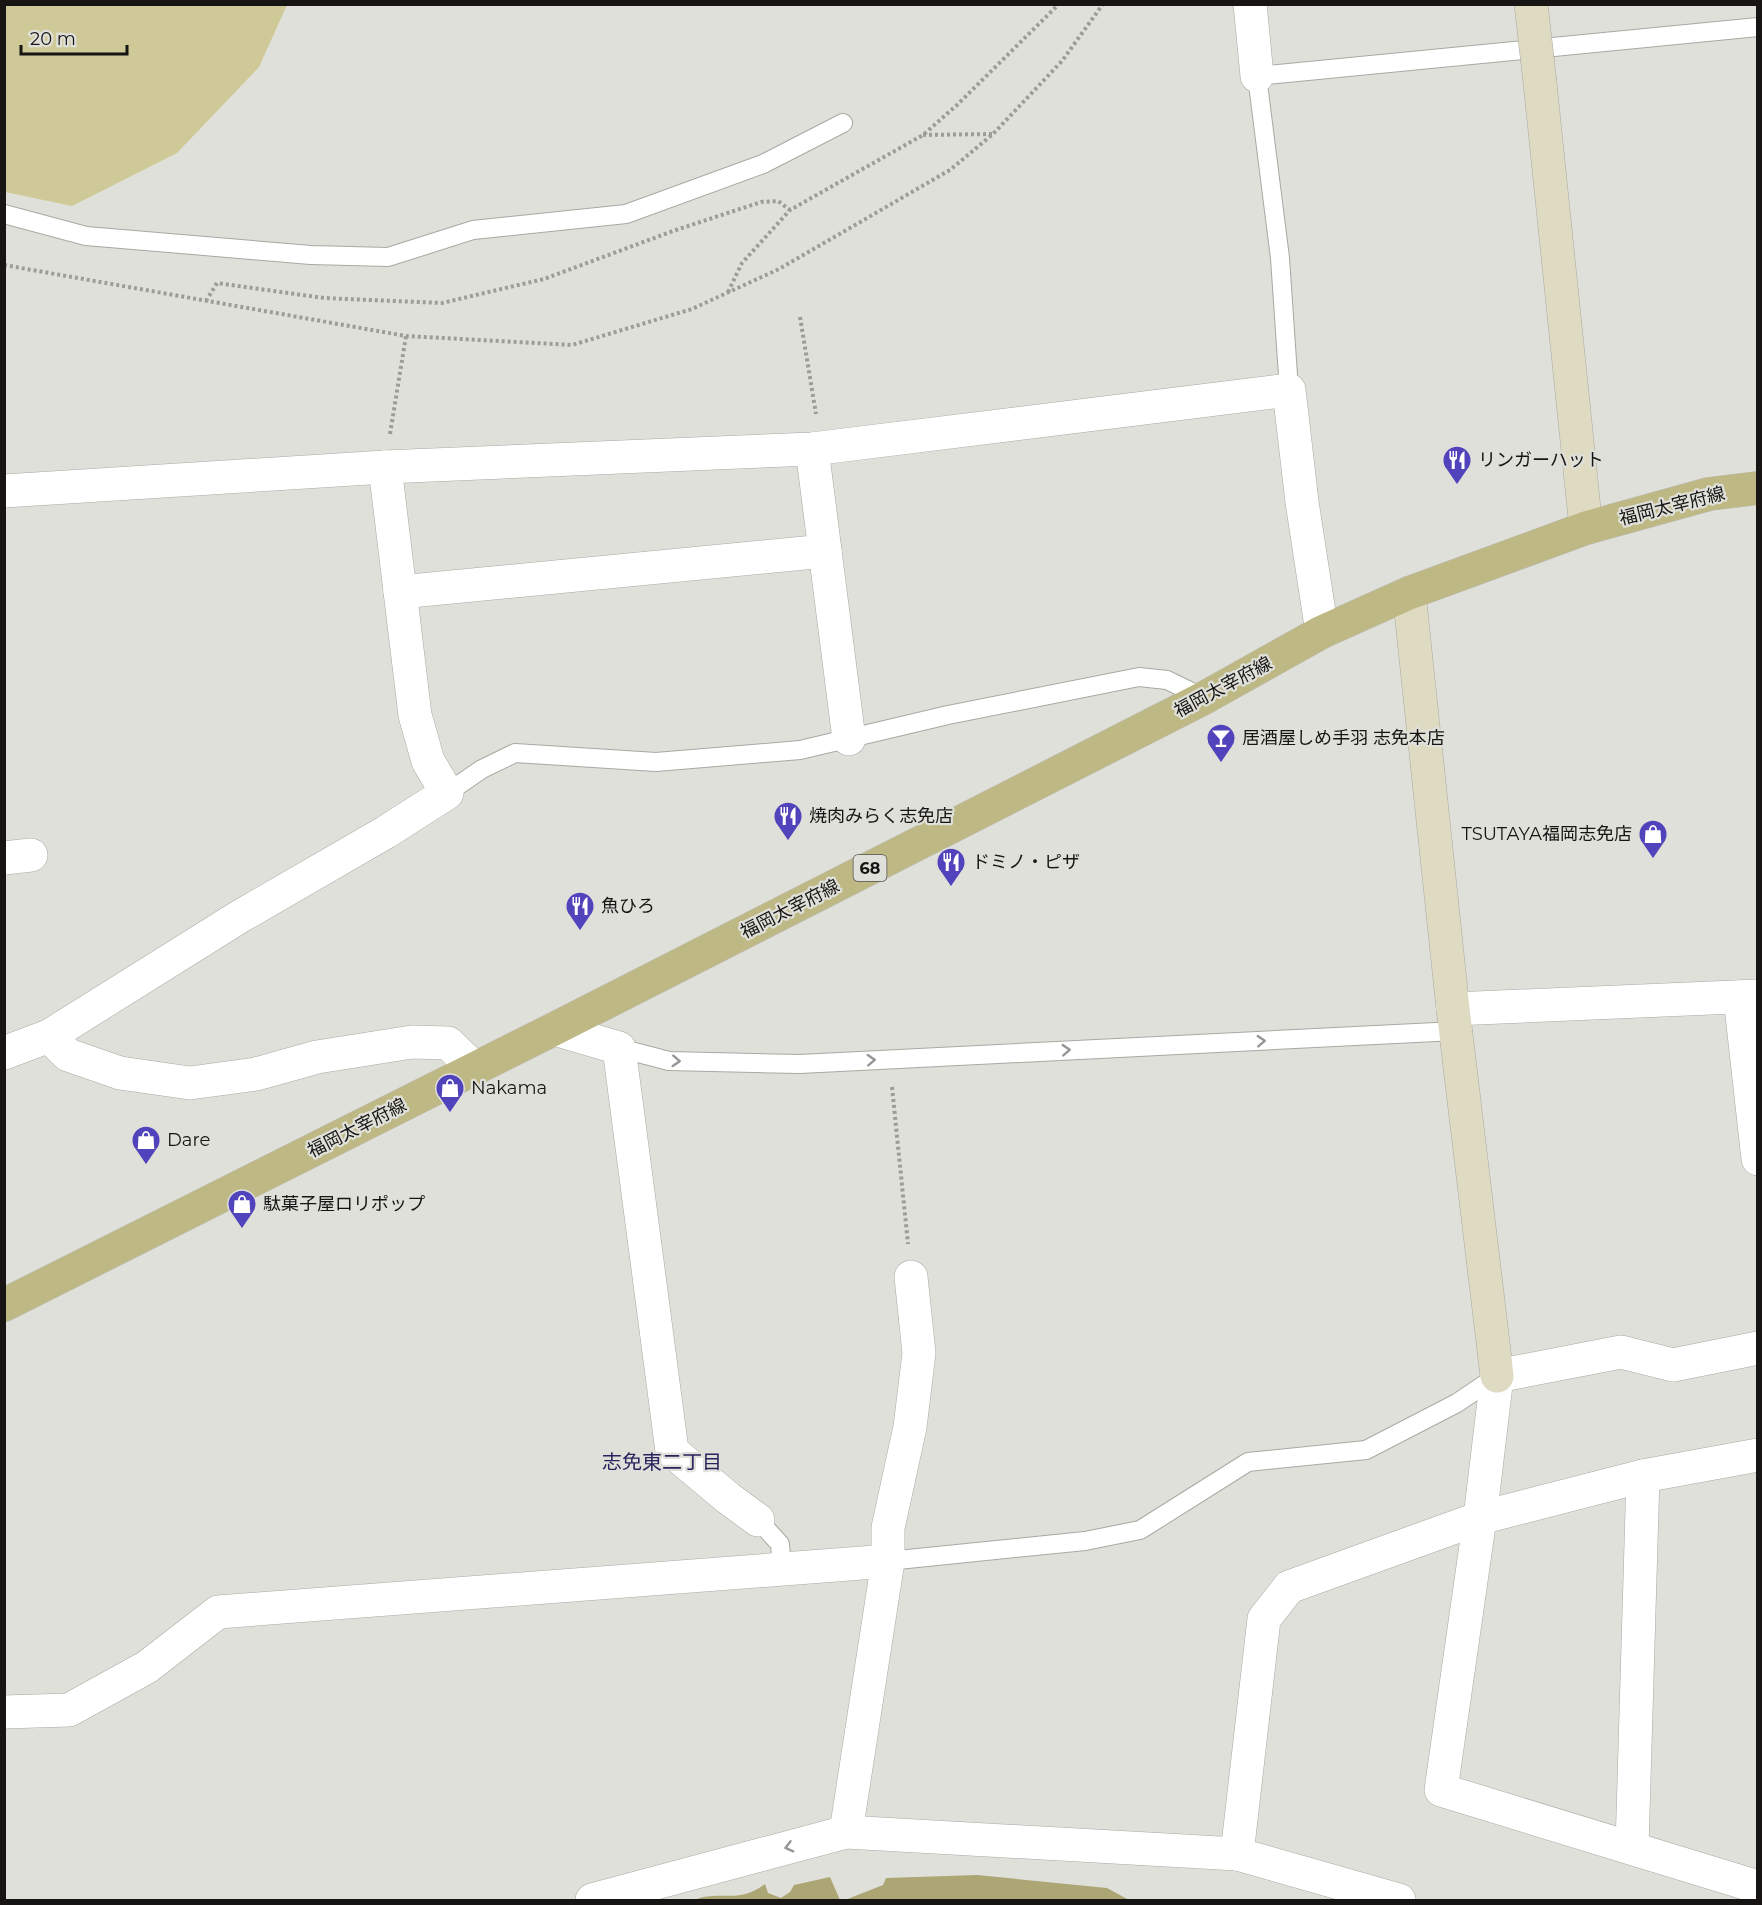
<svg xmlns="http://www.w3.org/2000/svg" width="1762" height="1905" viewBox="0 0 1762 1905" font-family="Montserrat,'Noto Sans JP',sans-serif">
	<rect width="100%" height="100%" fill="#e0e0da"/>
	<path fill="#cfc997" d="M5,4H287V5L259,67L177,153L72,206L5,192Z"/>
	<g fill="#aca675">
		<path d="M977,1875L1107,1888L1129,1900H845L883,1885L886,1878Z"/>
		<path d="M830,1877L840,1900H694C720,1889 738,1905 765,1884L768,1893L781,1898L790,1892L794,1885Z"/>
	</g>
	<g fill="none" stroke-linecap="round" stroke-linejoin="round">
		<g stroke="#a9a9a3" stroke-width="20">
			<g id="lane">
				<path d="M4,214L86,236L311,255L388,257L473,230L626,214L763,164L843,123"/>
				<path d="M1289,390L1280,258L1257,76L1758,27"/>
				<path d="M447,793L482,769L515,753L656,762L800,750L948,715L1139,677L1167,680L1204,698"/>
				<path d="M619,1048L669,1061L800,1064L1456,1031"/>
				<path d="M758,1520L780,1544L782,1569"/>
				<path d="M888,1561L1085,1541L1140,1530L1248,1462L1366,1450L1457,1403L1497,1376"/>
			</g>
		</g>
		<g stroke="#a9a9a3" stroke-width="34">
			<g id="street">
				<path d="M1250,4L1257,76"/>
				<path d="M812,449L849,739"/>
				<path d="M4,491L385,467L812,449L1289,390L1302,502L1322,632"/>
				<path d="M400,592L825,551"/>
				<path d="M4,858L31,855"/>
				<path d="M1740,997L1758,1159"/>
				<path d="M1453,1009L1758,996"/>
				<path d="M554,1029L619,1048L672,1451L728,1498L758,1520"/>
				<path d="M49,1036L68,1055L120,1073L190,1083L256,1074L317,1057L412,1042L448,1043L475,1069"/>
				<path d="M4,1053L49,1036L239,917L386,832L447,793L428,761L415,715L385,467"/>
				<path d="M1758,1455L1643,1476L1480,1518L1441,1790L1758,1887"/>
				<path d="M4,1712L69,1710L147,1667L218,1612L888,1561"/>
				<path d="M846,1832L888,1561V1528L910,1427L919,1353L911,1277"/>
				<path d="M1632,1848L1643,1476"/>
				<path d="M1237,1854L1264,1619L1289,1587L1480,1518L1497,1376L1621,1352L1673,1365L1758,1348"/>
				<path d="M592,1900L846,1832L1237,1854L1399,1900"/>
			</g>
		</g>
		<g stroke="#a9a9a3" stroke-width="34">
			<g id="secondary">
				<path d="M1540,83L1586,528"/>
				<path d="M1409,593L1453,1009L1497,1376"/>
			</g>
		</g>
		<g stroke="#bebdbd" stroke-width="34">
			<path id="primary" d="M4,1305L554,1029L1204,698L1322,632L1409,593L1586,528L1709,494L1758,488"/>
		</g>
		<g stroke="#9d9d98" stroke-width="4" stroke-dasharray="3 3" stroke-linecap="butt">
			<path d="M923,135L993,134"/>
			<path d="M4,265L406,336L572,345L692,309L779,269L950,170L993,134L1062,61L1103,4"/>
			<path d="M728,292L742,263L790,210L923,135L957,105L1059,4"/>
			<path d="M206,301L217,283L324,298L442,303L544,279L673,231L761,202L778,201L790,210"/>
			<path d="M800,317L816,414"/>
			<path d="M390,434L406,336"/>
			<path d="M892,1087L908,1244"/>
		</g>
		<use href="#lane" stroke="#fff" stroke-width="18"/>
		<use href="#street" stroke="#fff" stroke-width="33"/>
		<use href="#secondary" stroke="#dfdbc2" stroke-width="33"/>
		<use href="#primary" stroke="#beb885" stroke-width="33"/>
		<g stroke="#a9a9a3" stroke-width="34" stroke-linecap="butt">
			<path id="secondary-bridge" d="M1531,4L1540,83"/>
		</g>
		<use href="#secondary-bridge" stroke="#dfdbc2" stroke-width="33"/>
	</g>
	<defs><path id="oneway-chevron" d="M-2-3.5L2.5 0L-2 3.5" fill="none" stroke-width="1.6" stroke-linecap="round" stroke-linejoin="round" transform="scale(1.5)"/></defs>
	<g stroke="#969695">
		<use href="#oneway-chevron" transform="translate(1261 1041) rotate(-3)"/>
		<use href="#oneway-chevron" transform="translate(1066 1050) rotate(-3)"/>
		<use href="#oneway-chevron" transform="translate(871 1060) rotate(-3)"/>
		<use href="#oneway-chevron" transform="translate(676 1061) rotate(3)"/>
		<use href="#oneway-chevron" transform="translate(789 1847) rotate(165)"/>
	</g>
	<defs>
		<g id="restaurant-pin" transform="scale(1.5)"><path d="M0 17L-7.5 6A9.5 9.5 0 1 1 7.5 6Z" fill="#5143bb" stroke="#e0e0da"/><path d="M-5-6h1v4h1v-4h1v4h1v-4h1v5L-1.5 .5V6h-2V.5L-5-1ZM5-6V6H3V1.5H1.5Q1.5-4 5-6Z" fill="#fff"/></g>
		<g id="bar-pin" transform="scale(1.5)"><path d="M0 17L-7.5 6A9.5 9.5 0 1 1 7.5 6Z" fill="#5143bb" stroke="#e0e0da"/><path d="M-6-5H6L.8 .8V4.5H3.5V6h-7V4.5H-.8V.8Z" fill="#fff"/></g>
		<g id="shop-pin" transform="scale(1.5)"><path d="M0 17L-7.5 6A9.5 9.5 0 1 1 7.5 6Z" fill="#5143bb" stroke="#e0e0da"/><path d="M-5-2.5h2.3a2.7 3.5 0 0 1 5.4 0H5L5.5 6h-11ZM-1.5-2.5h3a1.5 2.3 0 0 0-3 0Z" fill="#fff"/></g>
	</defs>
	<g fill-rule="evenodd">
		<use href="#restaurant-pin" x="1457" y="460"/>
		<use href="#bar-pin" x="1221" y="738"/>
		<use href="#restaurant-pin" x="788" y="816"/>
		<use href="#shop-pin" x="1653" y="834"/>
		<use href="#restaurant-pin" x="951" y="862"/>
		<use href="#restaurant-pin" x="580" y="906"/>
		<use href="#shop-pin" x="450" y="1088"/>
		<use href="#shop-pin" x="146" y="1140"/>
		<use href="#shop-pin" x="242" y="1204"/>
	</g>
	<g text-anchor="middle" stroke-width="4.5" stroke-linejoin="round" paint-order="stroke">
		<rect fill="#e0e0da" stroke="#53524f" stroke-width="1.5" x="853.5" y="855" width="33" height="26" rx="4.5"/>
		<g font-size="16" font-weight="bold" fill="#161513">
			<text x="870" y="874">68</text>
		</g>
		<g font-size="18" fill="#161513" stroke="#e0e0da" text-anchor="start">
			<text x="1478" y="466">リンガーハット</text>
			<text x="1242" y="744">居酒屋しめ手羽 志免本店</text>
			<text x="809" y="822">焼肉みらく志免店</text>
			<text x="1632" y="840" text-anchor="end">TSUTAYA福岡志免店</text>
			<text x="972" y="868">ドミノ・ピザ</text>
			<text x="601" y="912">魚ひろ</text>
			<text x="471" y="1094">Nakama</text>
			<text x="167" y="1146">Dare</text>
			<text x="263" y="1210">駄菓子屋ロリポップ</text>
		</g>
		<g font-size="18" fill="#161513" stroke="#e0e0da">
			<text transform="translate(1672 506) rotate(-14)" y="6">福岡太宰府線</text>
			<text transform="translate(1223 687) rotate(-28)" y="6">福岡太宰府線</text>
			<text transform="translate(790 909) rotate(-27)" y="6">福岡太宰府線</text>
			<text transform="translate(357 1128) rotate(-27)" y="6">福岡太宰府線</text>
		</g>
		<g font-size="20" fill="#27235c" stroke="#e0e0da">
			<text x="662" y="1469">志免東二丁目</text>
		</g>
	</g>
	<rect width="1762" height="1905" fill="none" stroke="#161513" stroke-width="12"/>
	<path d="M21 45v9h106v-9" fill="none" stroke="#161513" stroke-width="3"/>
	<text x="30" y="45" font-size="18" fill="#161513" stroke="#e0e0da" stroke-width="4.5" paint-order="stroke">20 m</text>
</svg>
